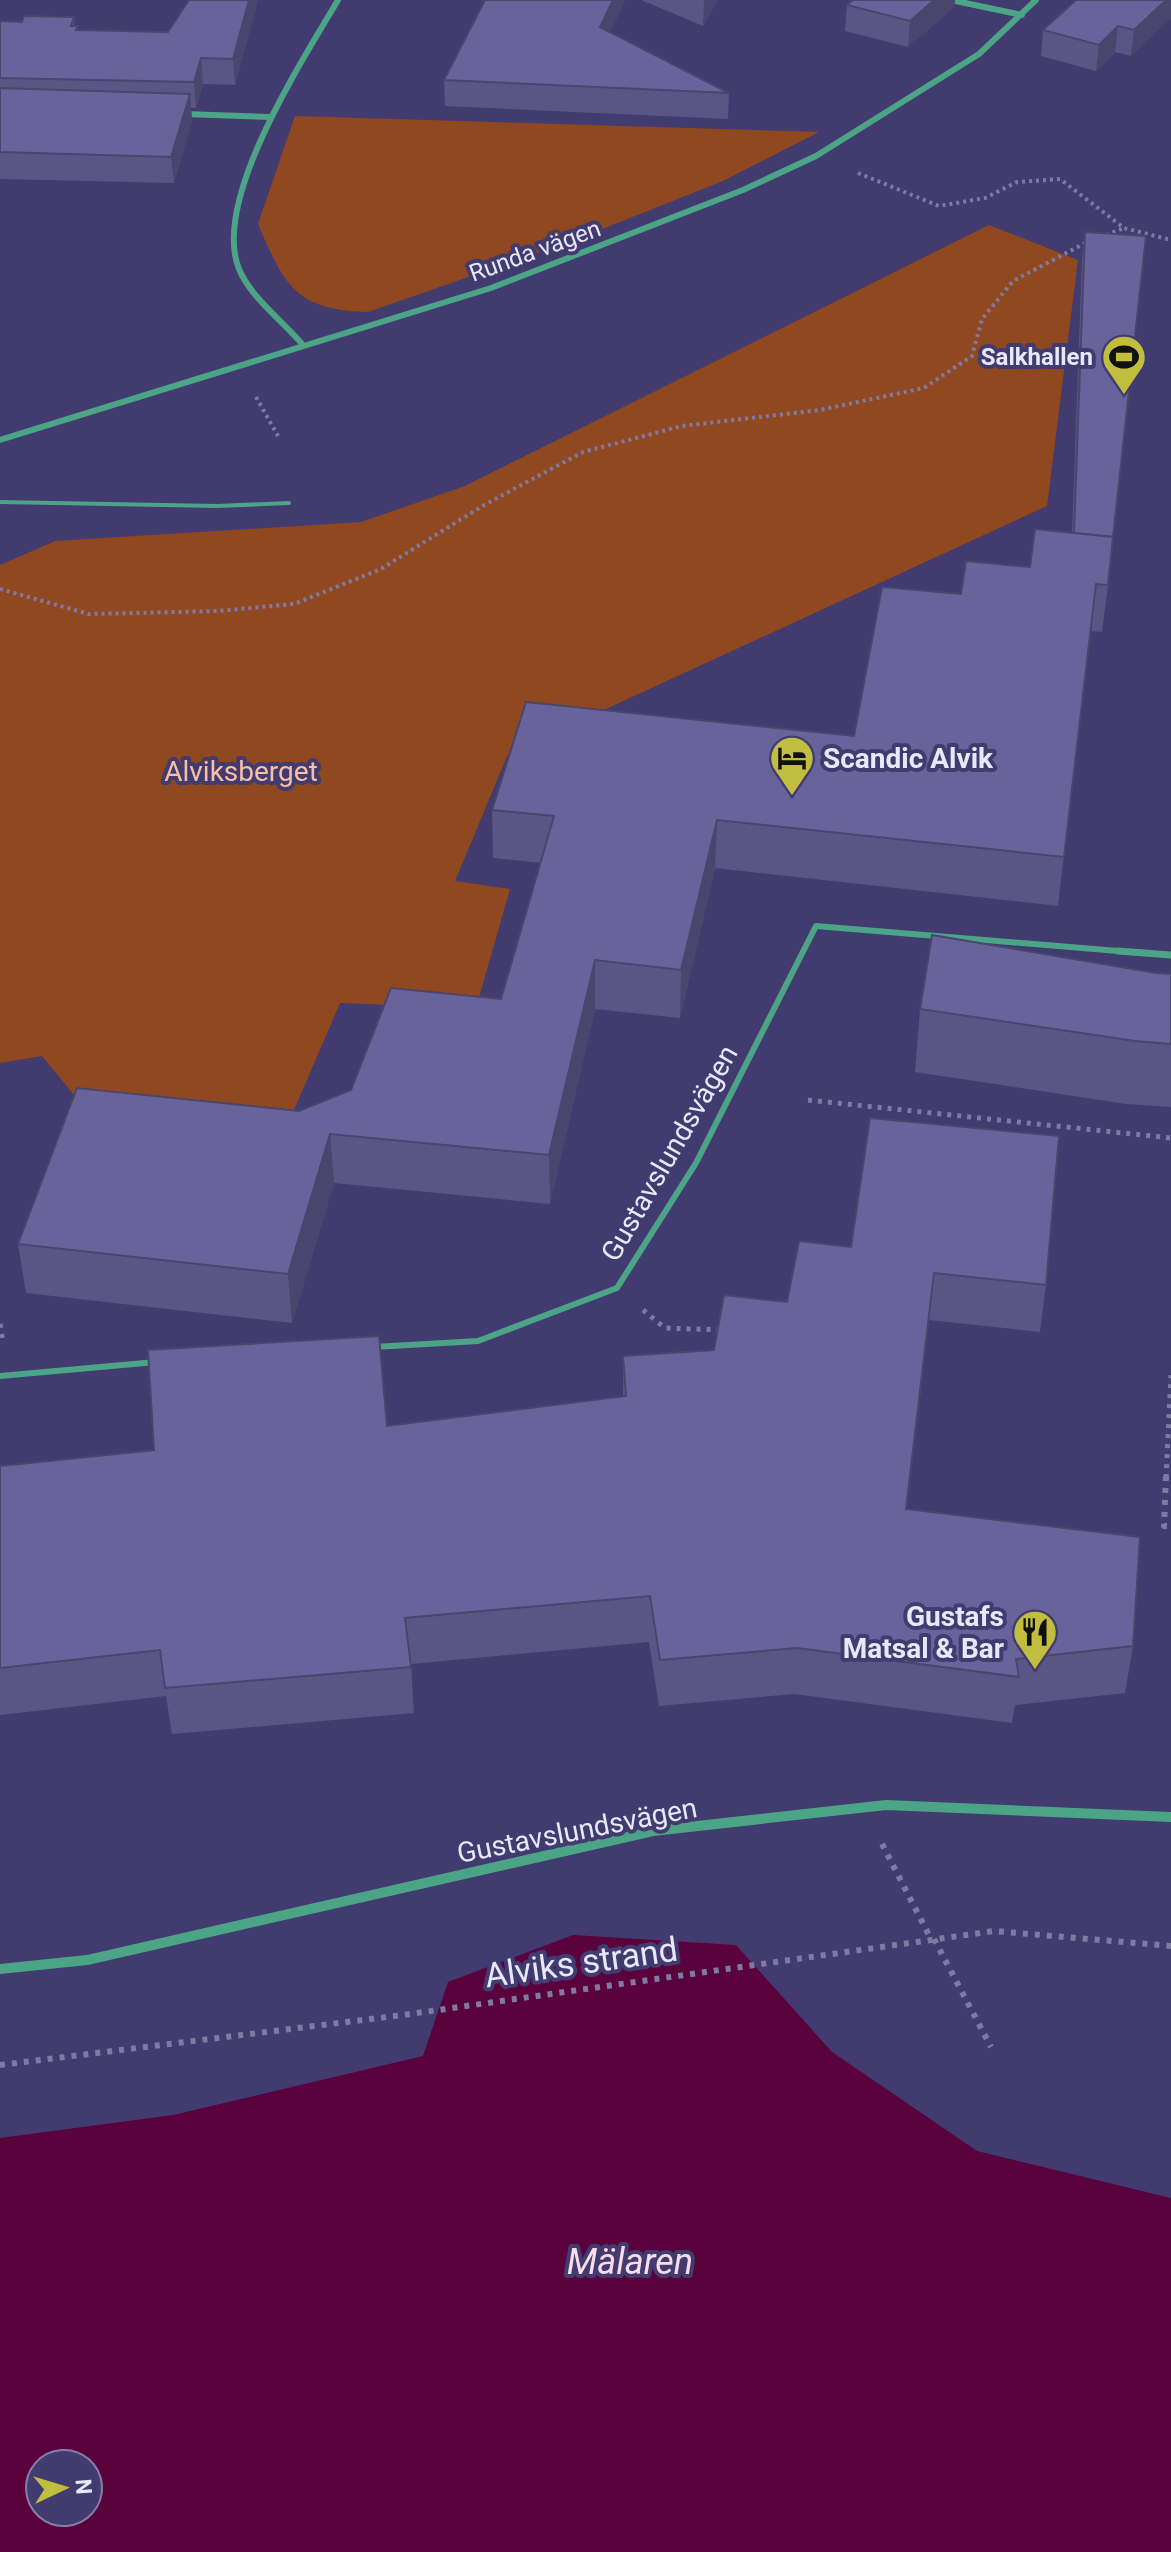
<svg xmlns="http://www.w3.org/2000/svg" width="1171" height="2552" viewBox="0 0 1171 2552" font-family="Roboto,sans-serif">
	<rect width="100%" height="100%" fill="#413b6f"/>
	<g fill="#904820">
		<path d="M295,116L819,132L723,181L572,241L368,312C296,310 285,287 258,224Z"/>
		<path d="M989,225L1078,260L1047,506L508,754L455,881L510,889L476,1008L340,1003L282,1138L92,1117L42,1056L0,1063V565L55,541L361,522L465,486Z"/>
	</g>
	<path fill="#59023c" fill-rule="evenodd" d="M573,1935L736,1945L832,2052L977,2151L1171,2198V2552H0V2138L173,2115L423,2056L448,1982ZM40,2464H88V2512H40Z"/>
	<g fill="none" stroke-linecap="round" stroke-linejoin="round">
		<g stroke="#7f7aa3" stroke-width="4" stroke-dasharray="3 4" stroke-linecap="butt">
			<path d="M858,173L939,206L985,198L1017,182L1060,179L1124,228L1171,240"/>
			<path d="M1106,235L1124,228"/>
			<path d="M256,397L278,436"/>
			<path d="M0,589L89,614L217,611L294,604L381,569L484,505L583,452L682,426L820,410L924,388L972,356L982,319L1013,281L1089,241"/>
		</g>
		<g stroke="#7f7aa3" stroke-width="5" stroke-dasharray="4 6" stroke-linecap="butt">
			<path d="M808,1100L1171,1138"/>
			<path d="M643,1310L665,1328L722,1330"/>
			<path d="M0,1324L3,1342"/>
			<path d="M1166,1478L1171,1375"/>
		</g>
		<g stroke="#7f7aa3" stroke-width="6" stroke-dasharray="5 7" stroke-linecap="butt">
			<path d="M1166,1476L1164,1526H1171"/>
			<path d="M882,1844L931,1939"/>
			<path d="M934,1939L991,2047"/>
			<path d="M0,2065L403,2015L994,1931L1171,1946"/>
		</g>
		<path stroke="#4ba485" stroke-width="4" d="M0,502L217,506L289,503"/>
		<g stroke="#4ba485" stroke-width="6">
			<path d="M374,1347L478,1341L617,1288L696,1163L816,926L1118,951"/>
			<path d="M0,1376L156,1362"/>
		</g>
		<g stroke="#4ba485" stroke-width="6">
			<path d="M951,0L1022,15"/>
			<path d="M184,114L271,117"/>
			<path d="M302,344C283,321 251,298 239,269C211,200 303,60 338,0"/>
			<path d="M0,440L491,288L743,190L816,156L979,54L1036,0"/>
		</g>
		<path stroke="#4ba485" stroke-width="7" d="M1118,951L1171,955"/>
		<path stroke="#4ba485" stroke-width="10" d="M0,1969L87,1960L653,1831L886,1805L1171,1817"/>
	</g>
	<g fill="#5a5585">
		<path d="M258,0L235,85L203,84L196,108H191L192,120L174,183L0,179V21L22,22L74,17V26H78V30L168,32Z"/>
		<path d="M625,0L610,32L729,93L728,119L445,106L444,80Z"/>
		<path d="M641,0H718L703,26Z"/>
		<path d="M853,0H955L954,7L908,47L845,31L847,5Z"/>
		<path d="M1171,0V18L1131,56L1115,52L1096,71L1041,56L1043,30Z"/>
		<path d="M1085,232L1108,585L1102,632L1090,631L1058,906L715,868L680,1018L595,1009L550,1204L334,1183L292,1323L26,1293L18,1244L299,1111L351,1090L501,999L541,863L493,858L492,810L854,736L961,594L1030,567L1072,533L1082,259Z"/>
		<path d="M1156,973L1171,974V1107L1126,1104L915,1072L920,1009Z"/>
		<path d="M799,1241L1046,1285L1040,1332L929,1320L907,1509L1133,1646L1125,1693L1015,1705L1012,1723L794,1694L659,1706L649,1642L411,1664L414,1713L172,1734L166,1696L0,1715V1466L387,1426L623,1397V1356L714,1350L787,1302Z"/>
	</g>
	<g fill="#4a456c">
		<path d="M249,0H258L235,85L233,59Z"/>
		<path d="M613,0H625L600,53V27Z"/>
		<path d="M704,0H718L703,26Z"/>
		<path d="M934,0H955L954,7L908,47L910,21Z"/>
		<path d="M1166,0H1171V18L1131,56L1134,30Z"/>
		<path d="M1118,26L1115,52L1096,71L1099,45Z"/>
		<path d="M201,58L203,84L196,108L194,82Z"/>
		<path d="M190,94L192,120L174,183L171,157Z"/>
		<path d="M717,820L715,868L680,1018L681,970Z"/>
		<path d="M595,960V1009L550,1204L549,1155Z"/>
		<path d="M330,1134L334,1183L292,1323L288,1274Z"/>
		<path d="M934,1273L929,1320L901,1556L906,1509Z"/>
	</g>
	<g fill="#69639b" stroke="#4a456c" stroke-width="2">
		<path d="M189,0H249L233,59L201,58L194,82L0,78V21L22,22L24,16L74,17L71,26H78L76,30L168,32Z"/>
		<path d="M485,0H613L600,27L729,93L444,80Z"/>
		<path d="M853,0H934L910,21L847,5Z"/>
		<path d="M1076,0H1166L1134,30L1118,26L1099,45L1043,30Z"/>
		<path d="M0,88L190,94L171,157L0,152Z"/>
		<path d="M1085,232L1146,236L1113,537L1074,533Z"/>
		<path d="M1035,529L1113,537L1108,585L1096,584L1064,857L717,820L681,970L595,960L549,1155L330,1134L288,1274L18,1244L77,1088L299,1111L351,1090L391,988L501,999L554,816L492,810L526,702L854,736L882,587L961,594L966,561L1030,567Z"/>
		<path d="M932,935L1156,973L1171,974V1044L1135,1041L920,1009Z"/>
		<path d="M870,1118L1059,1136L1046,1285L934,1273L906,1509L1140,1537L1133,1646L1016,1659L1019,1677L797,1648L660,1660L650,1596L405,1618L411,1667L165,1688L160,1650L0,1668V1466L154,1450L148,1350L379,1336L387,1426L626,1396L623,1356L714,1350L724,1295L787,1302L799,1241L851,1247Z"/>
	</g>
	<defs>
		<g id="stadium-pin" transform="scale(2.3)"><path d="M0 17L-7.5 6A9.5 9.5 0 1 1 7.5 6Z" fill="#c1bd3f" stroke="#413b6f"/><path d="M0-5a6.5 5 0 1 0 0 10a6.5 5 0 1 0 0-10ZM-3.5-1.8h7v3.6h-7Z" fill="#111"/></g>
		<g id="hotel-pin" transform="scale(2.3)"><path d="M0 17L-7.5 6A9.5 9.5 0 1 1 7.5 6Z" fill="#c1bd3f" stroke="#413b6f"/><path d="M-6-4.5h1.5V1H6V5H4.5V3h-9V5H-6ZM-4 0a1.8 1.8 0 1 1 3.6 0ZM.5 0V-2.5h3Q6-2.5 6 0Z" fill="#111"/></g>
		<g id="restaurant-pin" transform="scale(2.3)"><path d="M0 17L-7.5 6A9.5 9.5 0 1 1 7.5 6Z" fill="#c1bd3f" stroke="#413b6f"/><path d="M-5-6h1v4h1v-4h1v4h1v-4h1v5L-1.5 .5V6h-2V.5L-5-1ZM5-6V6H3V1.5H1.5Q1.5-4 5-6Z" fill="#111"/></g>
	</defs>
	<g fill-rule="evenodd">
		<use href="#stadium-pin" x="1124" y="357"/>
		<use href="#hotel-pin" x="792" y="758"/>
		<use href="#restaurant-pin" x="1035" y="1632"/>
	</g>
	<g text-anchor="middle" stroke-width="8" stroke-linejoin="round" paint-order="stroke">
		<g font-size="24" fill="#e8e7fb" stroke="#413b6f">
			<text transform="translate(535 251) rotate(-20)" y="8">Runda vägen</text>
		</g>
		<g font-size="24" font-weight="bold" fill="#e8e7fb" stroke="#413b6f" text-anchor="end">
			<text x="1093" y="365">Salkhallen</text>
		</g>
		<g font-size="28" font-weight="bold" fill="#e8e7fb" stroke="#413b6f" text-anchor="start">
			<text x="823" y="768">Scandic Alvik</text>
			<text x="1004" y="1626" text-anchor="end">Gustafs<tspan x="1004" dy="32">Matsal &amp; Bar</tspan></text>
		</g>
		<g font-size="28" fill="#f8bfa3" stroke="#413b6f">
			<text x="241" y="781">Alviksberget</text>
		</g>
		<g font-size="28" fill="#e8e7fb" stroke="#413b6f">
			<text transform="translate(669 1153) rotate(-60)" y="10">Gustavslundsvägen</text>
			<text transform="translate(577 1830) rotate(-11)" y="10">Gustavslundsvägen</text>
		</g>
		<g font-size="34" fill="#e8e7fb" stroke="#413b6f">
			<text transform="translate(581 1962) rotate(-8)" y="12">Alviks strand</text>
		</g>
		<g font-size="36" font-style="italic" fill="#f9dbe9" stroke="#413b6f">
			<text x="630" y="2274">Mälaren</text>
		</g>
	</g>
	<g transform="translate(64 2488) rotate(86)"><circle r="38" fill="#413b6f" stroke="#8480a7" stroke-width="2"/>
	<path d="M0-6L14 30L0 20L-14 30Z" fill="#c1bd3f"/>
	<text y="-12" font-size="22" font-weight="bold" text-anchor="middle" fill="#e8e7fb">N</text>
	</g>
</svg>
